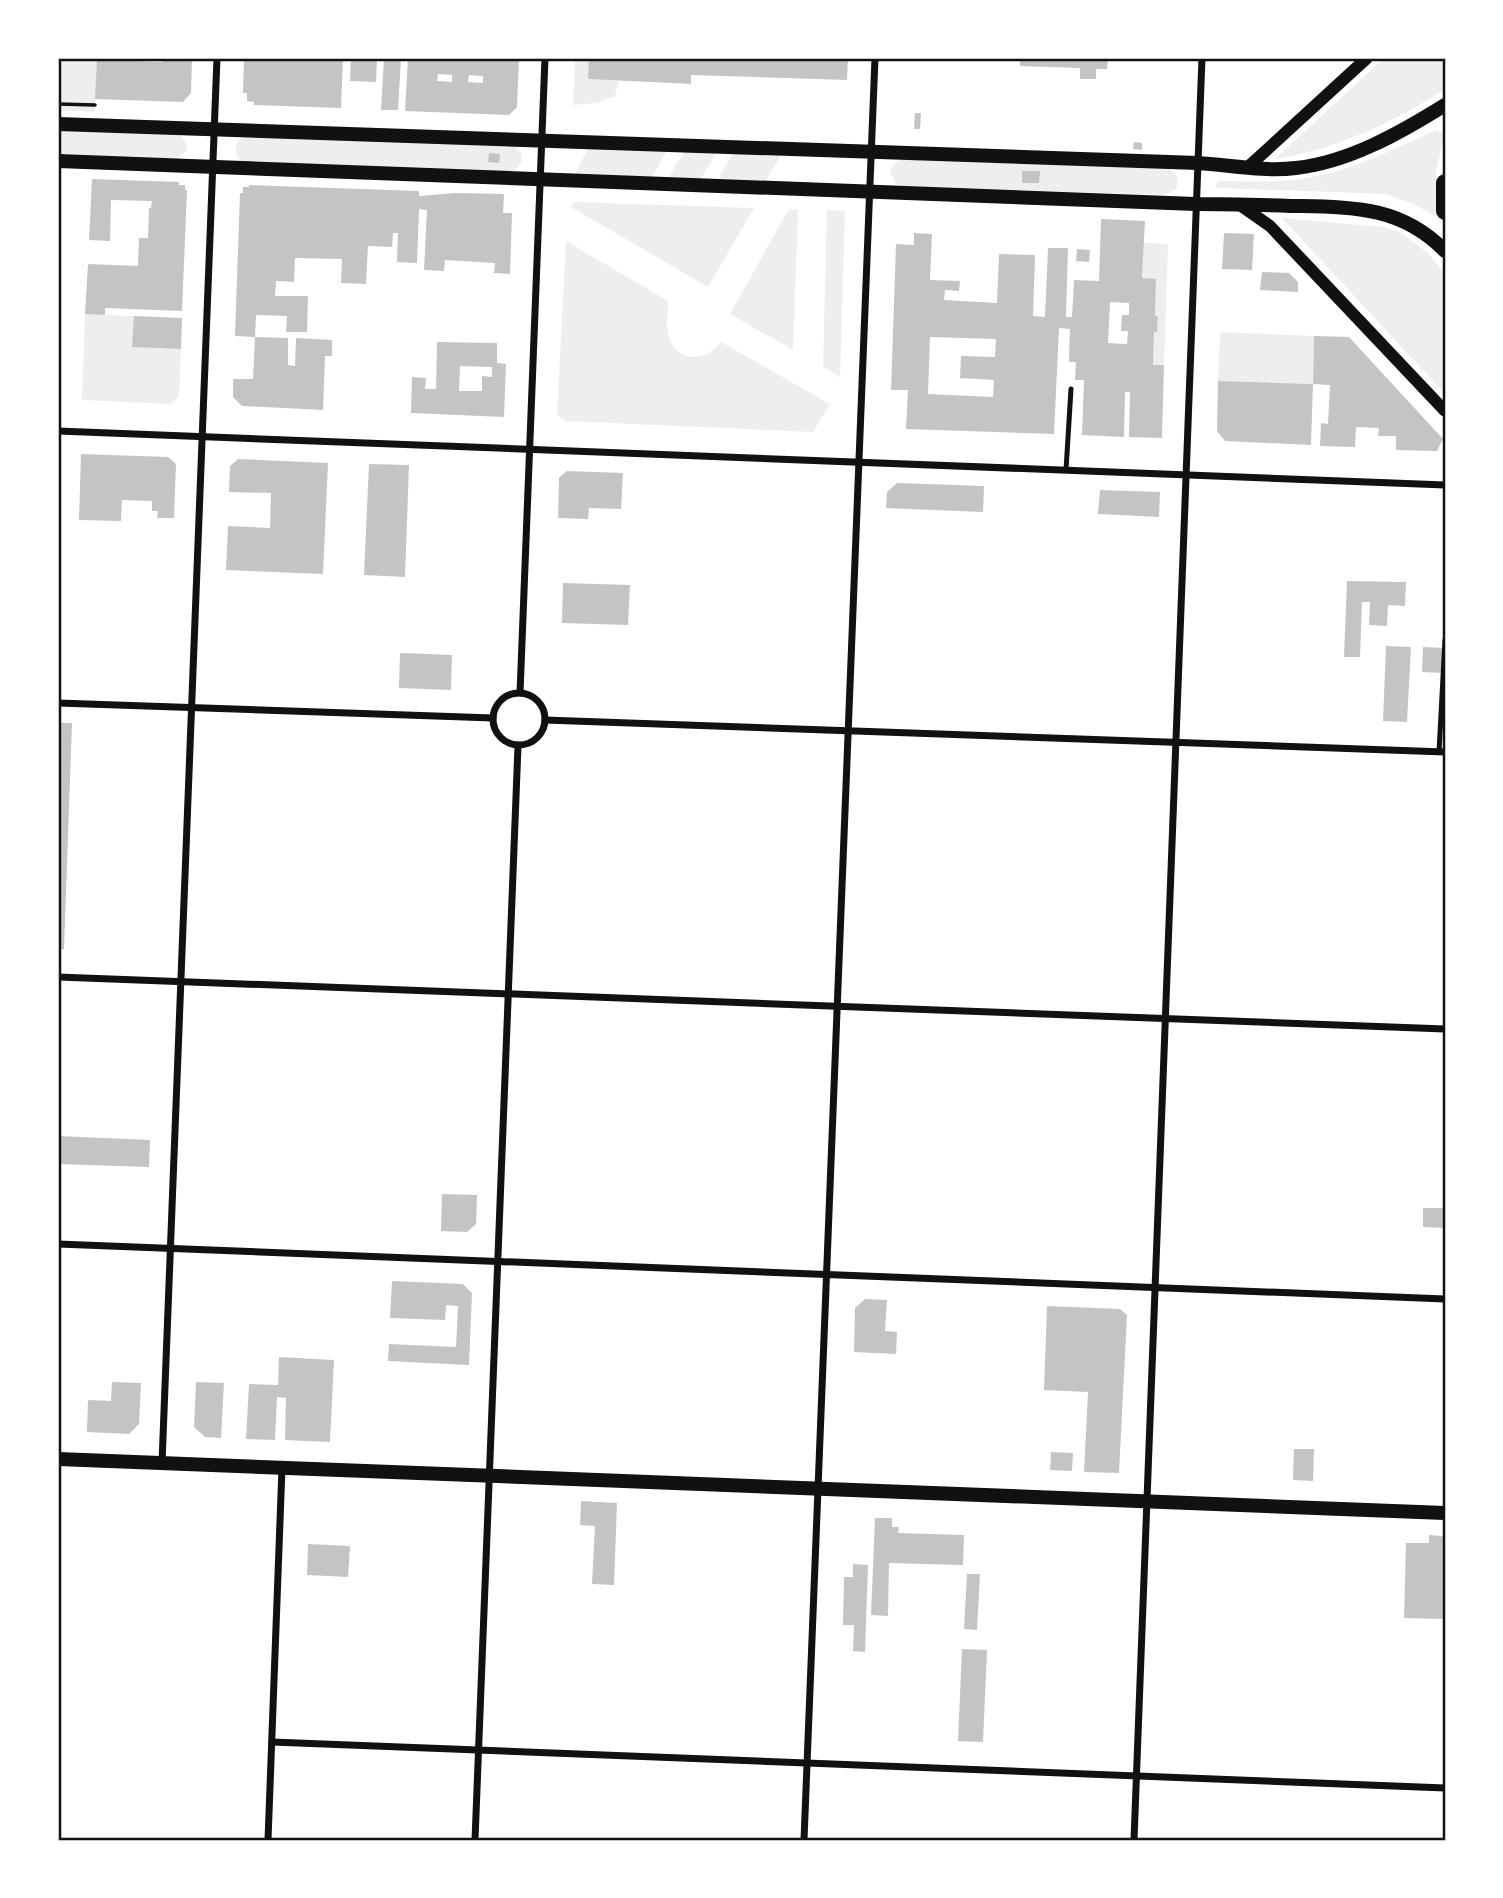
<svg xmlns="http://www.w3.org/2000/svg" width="1503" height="1898" viewBox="0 0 1503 1898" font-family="Commissioner,sans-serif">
	<rect width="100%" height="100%" fill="#fff"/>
	<g fill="#eee">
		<path d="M58,58H97L95,112L58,110Z"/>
		<path d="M575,58H589V79L619,81L615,96L597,103L573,105Z"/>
		<path d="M1384,58H1445V89C1393,123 1336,149 1275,159Z"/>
		<path d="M58,129L179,134L185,141L187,150L177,160L58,156Z"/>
		<path d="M1436,130L1442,132L1444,136L1436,171L1438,214L1436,217L1414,204L1386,194L1219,188L1215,186L1218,181C1245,181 1273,183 1299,179C1348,173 1392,150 1436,130Z"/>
		<path d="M245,136L514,146L521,153L522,162L513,172L243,162C232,155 233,142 245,136Z"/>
		<path d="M588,148L667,151L651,178L575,175Z"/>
		<path d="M684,152L716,153L700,180L668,178Z"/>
		<path d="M733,153L781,155L765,182L718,180Z"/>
		<path d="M901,159L1166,168L1174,172L1178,180L1176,189L1164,195L904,186L896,184L890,172L894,164Z"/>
		<path d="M574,202L754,208L708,287L571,207Z"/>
		<path d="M789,209L798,210L793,350L730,314Z"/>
		<path d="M827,210L845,211L840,377L823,367Z"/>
		<path d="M1282,218L1384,227L1402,233L1429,254L1445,275V394Z"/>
		<path d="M566,241L668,301C668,313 665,329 670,341C681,364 708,360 721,342L830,404L813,432L565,421L557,414Z"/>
		<path d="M1144,243L1168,244L1164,365H1153L1154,332H1157L1155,316L1156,279L1142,278Z"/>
		<path d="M85,314L134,316L133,347L181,349L179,396L171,404L82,400Z"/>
		<path d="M1220,332L1314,336L1313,384L1218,381Z"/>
	</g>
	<g fill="#c4c4c4" fill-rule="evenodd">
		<path d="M97,58H131V61L162,62V58H192L191,93L183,102L95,99Z"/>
		<path d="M244,58H343L341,108L254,105V102L247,101V93H243Z"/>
		<path d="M351,58H377L376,82L350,81Z"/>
		<path d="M384,58H401L398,110H381Z"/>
		<path d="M408,58H519L517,107L509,115L405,111ZM438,74L452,75V82L437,81ZM469,75L483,76V83L468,82Z"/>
		<path d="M589,58H848L847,80L691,75V84L588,79Z"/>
		<path d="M1020,58H1108L1107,69H1096V79H1080V68L1020,66Z"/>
		<path d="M915,113H921L920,129H914Z"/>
		<path d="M1134,142L1142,143V150L1133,149Z"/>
		<path d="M489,153L500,154L499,163L488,162Z"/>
		<path d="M1022,171H1040L1039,183H1022Z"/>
		<path d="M92,179L179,182V185H185V190H187L182,311L105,308V315L85,314L88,264L138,266L139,238H148L149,208H151L152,201L111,200L110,241L89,240Z"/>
		<path d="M249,185L419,191V196L455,193L504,194L503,213H512L510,274L494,273L495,263L445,260L444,271L424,270L427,210L419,209L417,263L397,262L398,233H393L392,247L368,246L366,284L341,283L342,259L295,258L294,282L276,281L275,296H308L307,332H286L287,316L256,315L255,337L235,336L240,193H243V187H249Z"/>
		<path d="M1101,219L1145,221L1142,278L1156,279L1155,316H1158L1157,332H1154L1153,365H1164L1162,438L1129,437L1130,392H1125L1124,437L1082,435L1084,380H1075L1076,362H1069L1070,329L1059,328L1054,434L906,429L908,390H891L896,244L914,245V233L932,234L930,280L960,281L959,291L945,290L944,300L997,303L999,254L1035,255L1033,316L1045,317L1048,248H1068L1066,317H1072L1074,280L1099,281ZM1110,302L1129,303V315H1122L1121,331H1128L1127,344L1108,343ZM930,337L996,339L995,357L961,356L960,378L994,380L993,397L928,394Z"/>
		<path d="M1224,233L1254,234L1252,270L1222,269Z"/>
		<path d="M1077,249L1090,250L1089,262L1076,261Z"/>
		<path d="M1262,272L1289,273L1298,282V292L1260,290Z"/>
		<path d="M134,316L182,318L181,349L132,347Z"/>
		<path d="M1314,336L1349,337L1443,439L1437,451L1396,450V436H1378L1379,428L1356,427L1355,447L1320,446L1321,423L1328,424L1330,385L1313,384L1311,445L1225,441L1217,431L1218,381L1313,384Z"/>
		<path d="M255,337L288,338V365L295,366L296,338L332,340V356H325L323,410L242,406L233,397V379H253Z"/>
		<path d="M437,342L497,343V363L506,364L504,417L411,413L412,377L426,378L425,389H436ZM460,366L492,367V377L482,376V391H459Z"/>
		<path d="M81,454L168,457L176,464L174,518H157L158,511H152V501L122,500L121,521L79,520Z"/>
		<path d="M238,459L328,463L323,574L226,570L228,526L270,528L271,493L229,492L230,466Z"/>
		<path d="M369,464L409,465L405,577L364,575Z"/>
		<path d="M567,471L623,473L621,509L589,508L588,519L558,518L559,478Z"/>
		<path d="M897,483L984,486L983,512L886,508L887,492Z"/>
		<path d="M1100,490L1160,492L1159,517L1098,514Z"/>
		<path d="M1347,581L1406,582L1405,606L1388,605L1387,626L1369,625L1370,602H1362L1360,657H1344Z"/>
		<path d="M563,583L630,585L628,625L562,623Z"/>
		<path d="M1386,646L1411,647L1407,722L1383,721Z"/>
		<path d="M1423,647L1445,648V673L1422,672Z"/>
		<path d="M400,653L452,655L451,690L399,688Z"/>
		<path d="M58,723H72L64,949H58Z"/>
		<path d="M58,1136L150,1140L149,1167L58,1164Z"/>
		<path d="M442,1194L477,1195L476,1224L467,1232L441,1231Z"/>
		<path d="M1423,1208H1445V1228L1423,1227Z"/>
		<path d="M392,1281L463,1284L472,1293L469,1365L388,1361L389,1344L456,1347L458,1306L446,1305L445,1320L390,1318Z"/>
		<path d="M865,1299L887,1300L885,1331L897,1332L896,1354L854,1352L855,1308Z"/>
		<path d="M1047,1306L1120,1309L1127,1315L1119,1473L1084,1472L1088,1392L1044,1390Z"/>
		<path d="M279,1357L334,1360L330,1442L285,1440L286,1398L277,1397L275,1440L246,1439L249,1384L278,1385Z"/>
		<path d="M112,1382L141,1383L139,1424L129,1434L87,1432L88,1400L111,1401Z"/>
		<path d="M196,1382L224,1383L221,1438L205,1437L194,1427Z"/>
		<path d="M1294,1449H1314L1313,1481L1293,1480Z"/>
		<path d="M1051,1452L1073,1453L1072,1471L1050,1470Z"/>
		<path d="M581,1501L617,1503L614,1585L592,1584L595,1526L580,1525Z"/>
		<path d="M875,1518H892V1527H899L898,1533L964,1535L963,1565L889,1563L888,1616L871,1615Z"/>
		<path d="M1429,1535L1442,1536L1445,1540V1619L1404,1618L1406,1543H1429Z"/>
		<path d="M308,1544L350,1546L348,1577L307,1575Z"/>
		<path d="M853,1564L868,1565L865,1652L853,1651L854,1625H843L844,1577H853Z"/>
		<path d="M967,1574H980L977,1630L964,1629Z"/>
		<path d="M962,1649L987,1650L983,1742L958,1741Z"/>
	</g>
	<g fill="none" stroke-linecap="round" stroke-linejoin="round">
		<path stroke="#111" stroke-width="3.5" d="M58,104L95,105"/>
		<g stroke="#111" stroke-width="5">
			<path d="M1066,470L1071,389"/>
			<path d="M1439,752L1445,640"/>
		</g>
		<g stroke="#111" stroke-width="7">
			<path d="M58,431L1445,485"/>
			<circle cx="519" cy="719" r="26"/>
			<path d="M520,693L545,58"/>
			<path d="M58,703L493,718"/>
			<path d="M545,720L1445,752"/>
			<path d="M58,977L1445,1029"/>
			<path d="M58,1244L1445,1299"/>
			<path d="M162,1463L217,58"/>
			<path d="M272,1742L1445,1788"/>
			<path d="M268,1840L282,1468"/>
			<path d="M475,1840L518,746"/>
			<path d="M804,1840L875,58"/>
			<path d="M1134,1840L1202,58"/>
		</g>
		<g stroke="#111" stroke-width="12">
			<path d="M1248,167L1367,58"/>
			<path d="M1240,205L1270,226L1445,411"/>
		</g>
		<g stroke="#111" stroke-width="14">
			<path d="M58,124L1198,163C1230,165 1264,172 1296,168C1349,162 1400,133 1445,105"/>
			<path d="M58,161L1196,204C1229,204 1261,205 1294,206C1352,207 1401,206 1445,251"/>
			<path d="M58,1459L1445,1513"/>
		</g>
		<path stroke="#111" stroke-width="18" d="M1445,183V211"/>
	</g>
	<rect width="1503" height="1898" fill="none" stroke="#ffffff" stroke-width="119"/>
	<rect x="60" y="60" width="1384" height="1779" fill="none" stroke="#111" stroke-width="2.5"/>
</svg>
